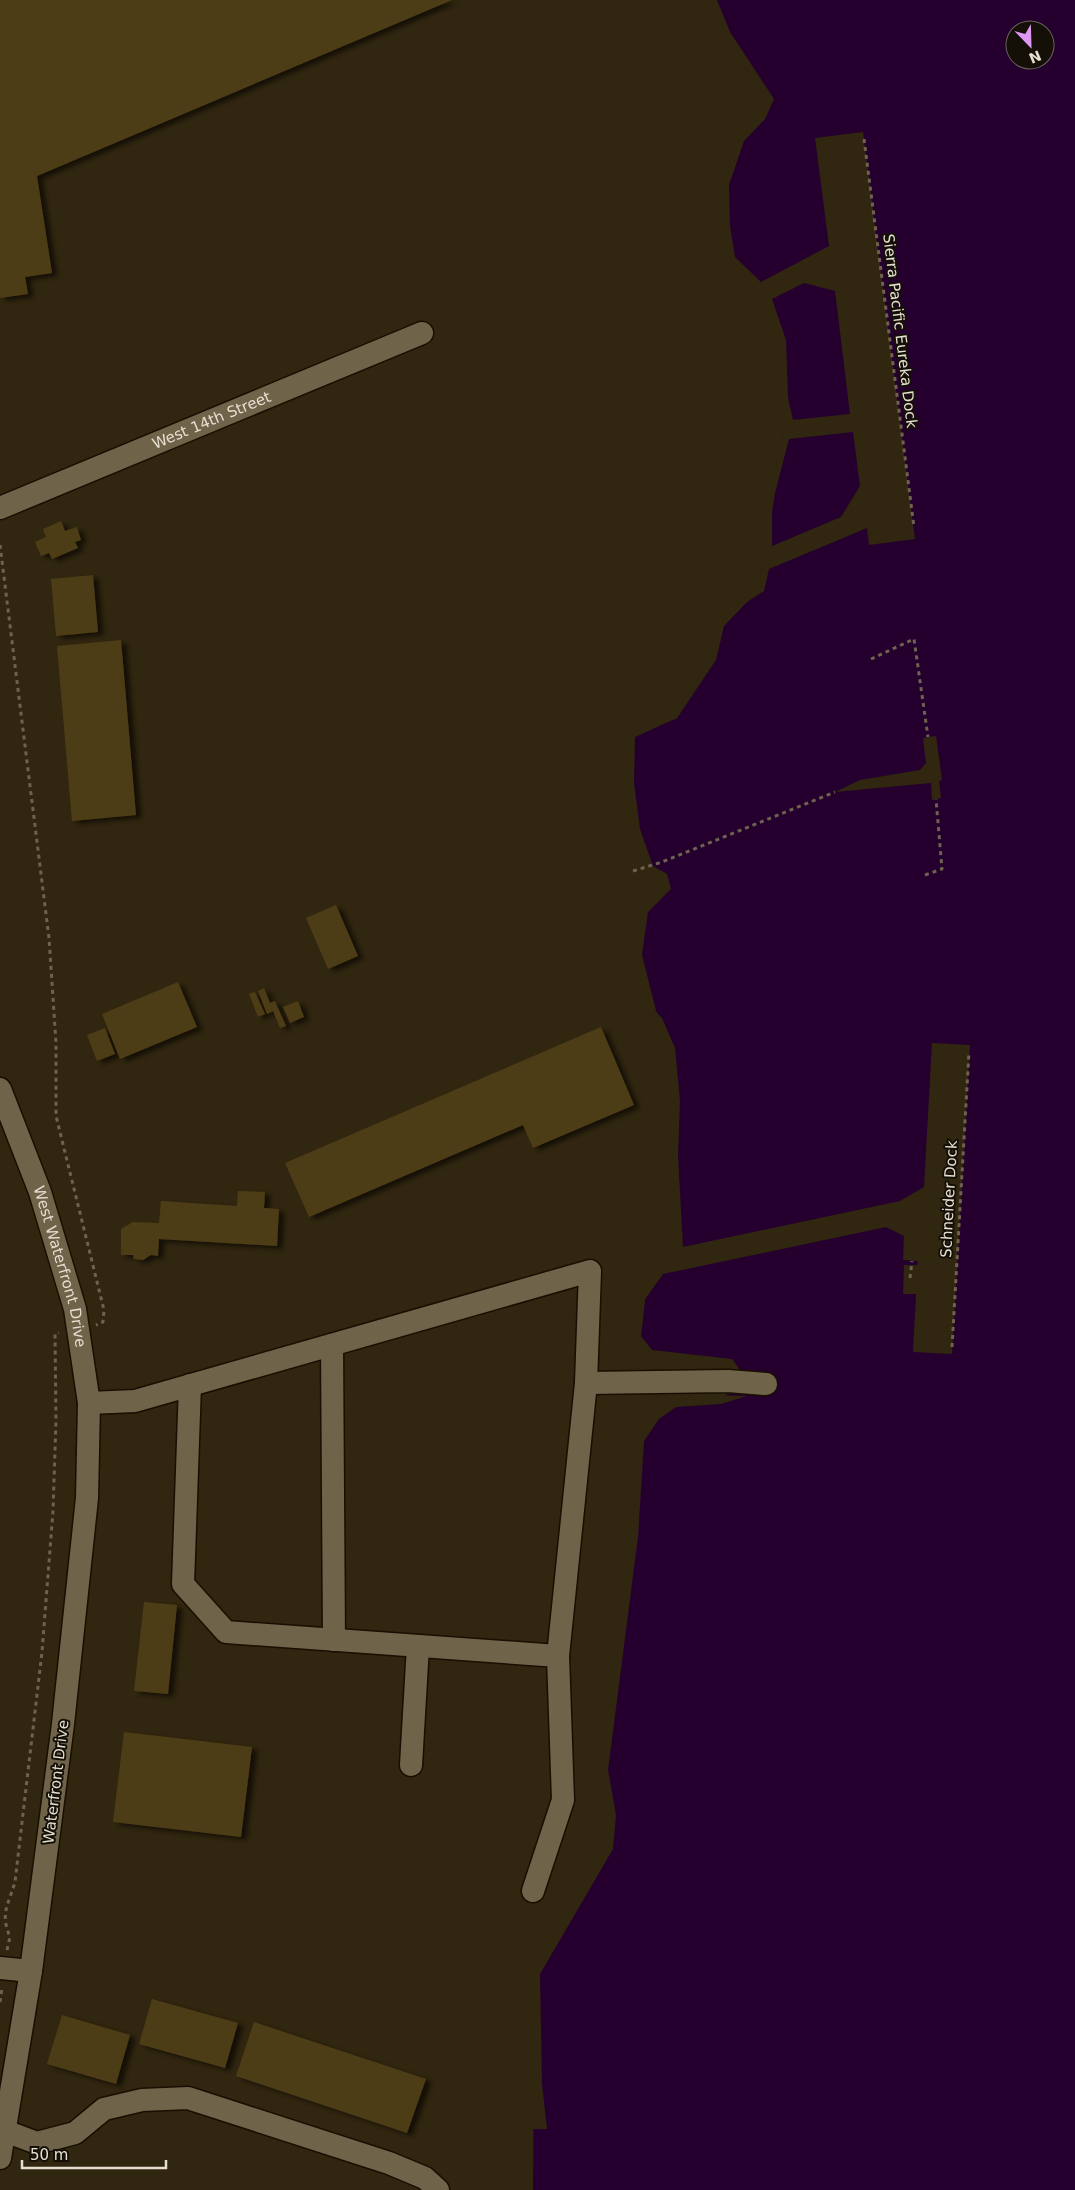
<svg xmlns="http://www.w3.org/2000/svg" width="1075" height="2190" viewBox="0 0 1075 2190" font-family="'DejaVu Sans',sans-serif">
	<defs>
		<filter id="shadow"><feDropShadow dx="5.5" dy="3" stdDeviation="2.5" flood-color="#0009"/></filter>
	</defs>
	<rect width="100%" height="100%" fill="#31260f"/>
	<path fill="#25002f" fill-rule="evenodd" d="M710,0H1075V2190H533L535,1970L613,1836L600,1786L635,1512L641,1438L651,1412L727,1395L728,1365L662,1356L640,1344L645,1299L663,1274L675,1243L669,1062L642,955L648,912L671,889L667,874L653,866L640,829L634,783L635,737L677,718L710,665L717,620L762,589L768,498L785,448L774,321L750,277L726,253L722,189L739,144L771,101ZM1015,30H1045V60H1015Z"/>
	<g fill="#31260f" fill-rule="evenodd">
		<path d="M707,0H717L730,32L774,99L765,119L744,141L729,185L730,226L735,257L761,282L829,246L815,138L863,132L915,539L869,545L867,528L769,569L764,591L747,602L724,626L716,660L677,718L673,720L707,664L715,618L760,587L765,497L782,448L781,440L784,439L782,422L779,421L772,322L748,278L724,254L720,189L737,143L768,101L731,45ZM804,283L835,291L850,414L793,420L788,398L786,340L772,299ZM853,432L860,486L841,517L772,546V512L775,493L789,439Z"/>
		<path d="M936,736L942,780L939,781L941,798L932,800L931,783L835,792L860,780L920,770L926,763L923,738Z"/>
		<path d="M653,1009L662,1018L675,1048L680,1101L678,1156L683,1247L900,1201L924,1187L932,1043L970,1045L952,1354L913,1352L916,1294H903L904,1265H917L918,1261L903,1260L904,1236L886,1227L663,1274L645,1299L641,1336L652,1350L732,1359L741,1371L726,1370V1367L661,1358L639,1346L638,1335L645,1285L657,1275L663,1273L662,1269L673,1243L667,1063Z"/>
		<path d="M707,1395L747,1396L721,1404L676,1407L659,1419L644,1441L638,1537L608,1770L616,1815L613,1849L540,1974L542,2084L547,2129H532L533,1969L610,1836L598,1786L633,1512L639,1438L649,1410L659,1402Z"/>
	</g>
	<g fill="#4e3c17" filter="url(#shadow)">
		<path d="M0,0H452L37,176L52,273L25,277L28,294L0,298Z"/>
		<path d="M61,521L65,531L77,527L81,540L75,542L78,548L52,559L49,553L41,556L35,542L46,537L43,529Z"/>
		<path d="M93,575L98,632L56,636L51,579Z"/>
		<path d="M121,640L136,815L72,821L57,646Z"/>
		<path d="M336,905L358,956L328,969L306,918Z"/>
		<path d="M178,982L197,1027L120,1059L102,1014Z"/>
		<path d="M264,988L270,1003L275,1001L286,1026L280,1028L273,1011L267,1014L258,991Z"/>
		<path d="M255,992L265,1014L258,1017L249,994Z"/>
		<path d="M298,1001L304,1017L290,1023L283,1007Z"/>
		<path d="M601,1027L634,1105L533,1148L523,1125L309,1217L285,1163Z"/>
		<path d="M105,1028L115,1054L97,1061L87,1035Z"/>
		<path d="M238,1191L265,1192L264,1208L279,1209L277,1246L159,1239L158,1256L151,1255L143,1260L134,1259L133,1255H121V1229L133,1222L159,1223L161,1201L237,1206Z"/>
		<path d="M144,1602L177,1605L168,1694L134,1691Z"/>
		<path d="M124,1732L252,1747L241,1837L113,1822Z"/>
		<path d="M152,1999L238,2023L225,2068L139,2044Z"/>
		<path d="M62,2015L130,2035L116,2084L47,2064Z"/>
		<path d="M254,2022L426,2079L407,2133L236,2076Z"/>
	</g>
	<g fill="none" stroke-linecap="round" stroke-linejoin="round">
		<g stroke="#190f00" stroke-width="25">
			<g id="minor">
				<path id="s1" d="M0,508L422,333"/>
				<path id="s2" d="M0,1089L40,1192L75,1309L89,1403L87,1498L63,1724L31,1971L0,2158"/>
				<path d="M332,1345L334,1640"/>
				<path d="M586,1383L728,1381L766,1384"/>
				<path d="M190,1385L183,1584L226,1632L558,1656"/>
				<path d="M89,1403L135,1401L590,1271L586,1383L558,1656L563,1800L533,1891"/>
				<path d="M411,1765L418,1646"/>
				<path d="M0,1968L31,1971"/>
				<path d="M5,2131L37,2143L75,2133L104,2109L142,2100L188,2098L389,2163L425,2178L438,2190"/>
			</g>
		</g>
		<g stroke="#6d634f" stroke-width="3" stroke-dasharray="4 4" stroke-linecap="butt">
			<path d="M864,139L914,527"/>
			<path d="M0,545L49,938L56,1043V1116L104,1310L103,1322L96,1325"/>
			<path d="M871,659L914,639L928,737"/>
			<path d="M633,871L662,862L835,792"/>
			<path d="M925,875L942,869L936,799"/>
			<path d="M910,1278L912,1261"/>
			<path d="M952,1347L969,1052"/>
			<path d="M7,1950L10,1937C0,1913 8,1906 15,1882L42,1652L53,1511L56,1421L55,1334L59,1333"/>
			<path d="M0,2002L2,1988"/>
		</g>
		<use href="#minor" stroke="#6f634a" stroke-width="22"/>
	</g>
	<g text-anchor="middle" stroke-width="4" stroke-linejoin="round" paint-order="stroke">
		<g font-size="15" fill="#e6dfd1" stroke="#151007">
			<text transform="translate(900 331) rotate(83)" y="5">Sierra Pacific Eureka Dock</text>
			<text dy="5" stroke="none"><textPath href="#s1" startOffset="229">West 14th Street</textPath></text>
			<text transform="translate(949 1199) rotate(-87)" y="5">Schneider Dock</text>
			<text dy="5" stroke="none"><textPath href="#s2" startOffset="188">West Waterfront Drive</textPath></text>
			<text transform="translate(56 1782) rotate(-83)" y="5">Waterfront Drive</text>
		</g>
	</g>
	<g transform="translate(1030 45) rotate(157)"><circle r="24" fill="#151007" stroke="#696358"/>
	<path d="M0-4L9 19L0 12L-9 19Z" fill="#de98f2"/>
	<text y="-8" font-size="14" font-weight="bold" text-anchor="middle" fill="#e6dfd1">N</text>
	</g>
	<path d="M22 2160v8h144v-8" fill="none" stroke="#e6dfd1" stroke-width="2.5"/>
	<text x="30" y="2160" font-size="15" fill="#e6dfd1" stroke="#151007" stroke-width="4" paint-order="stroke">50 m</text>
</svg>
